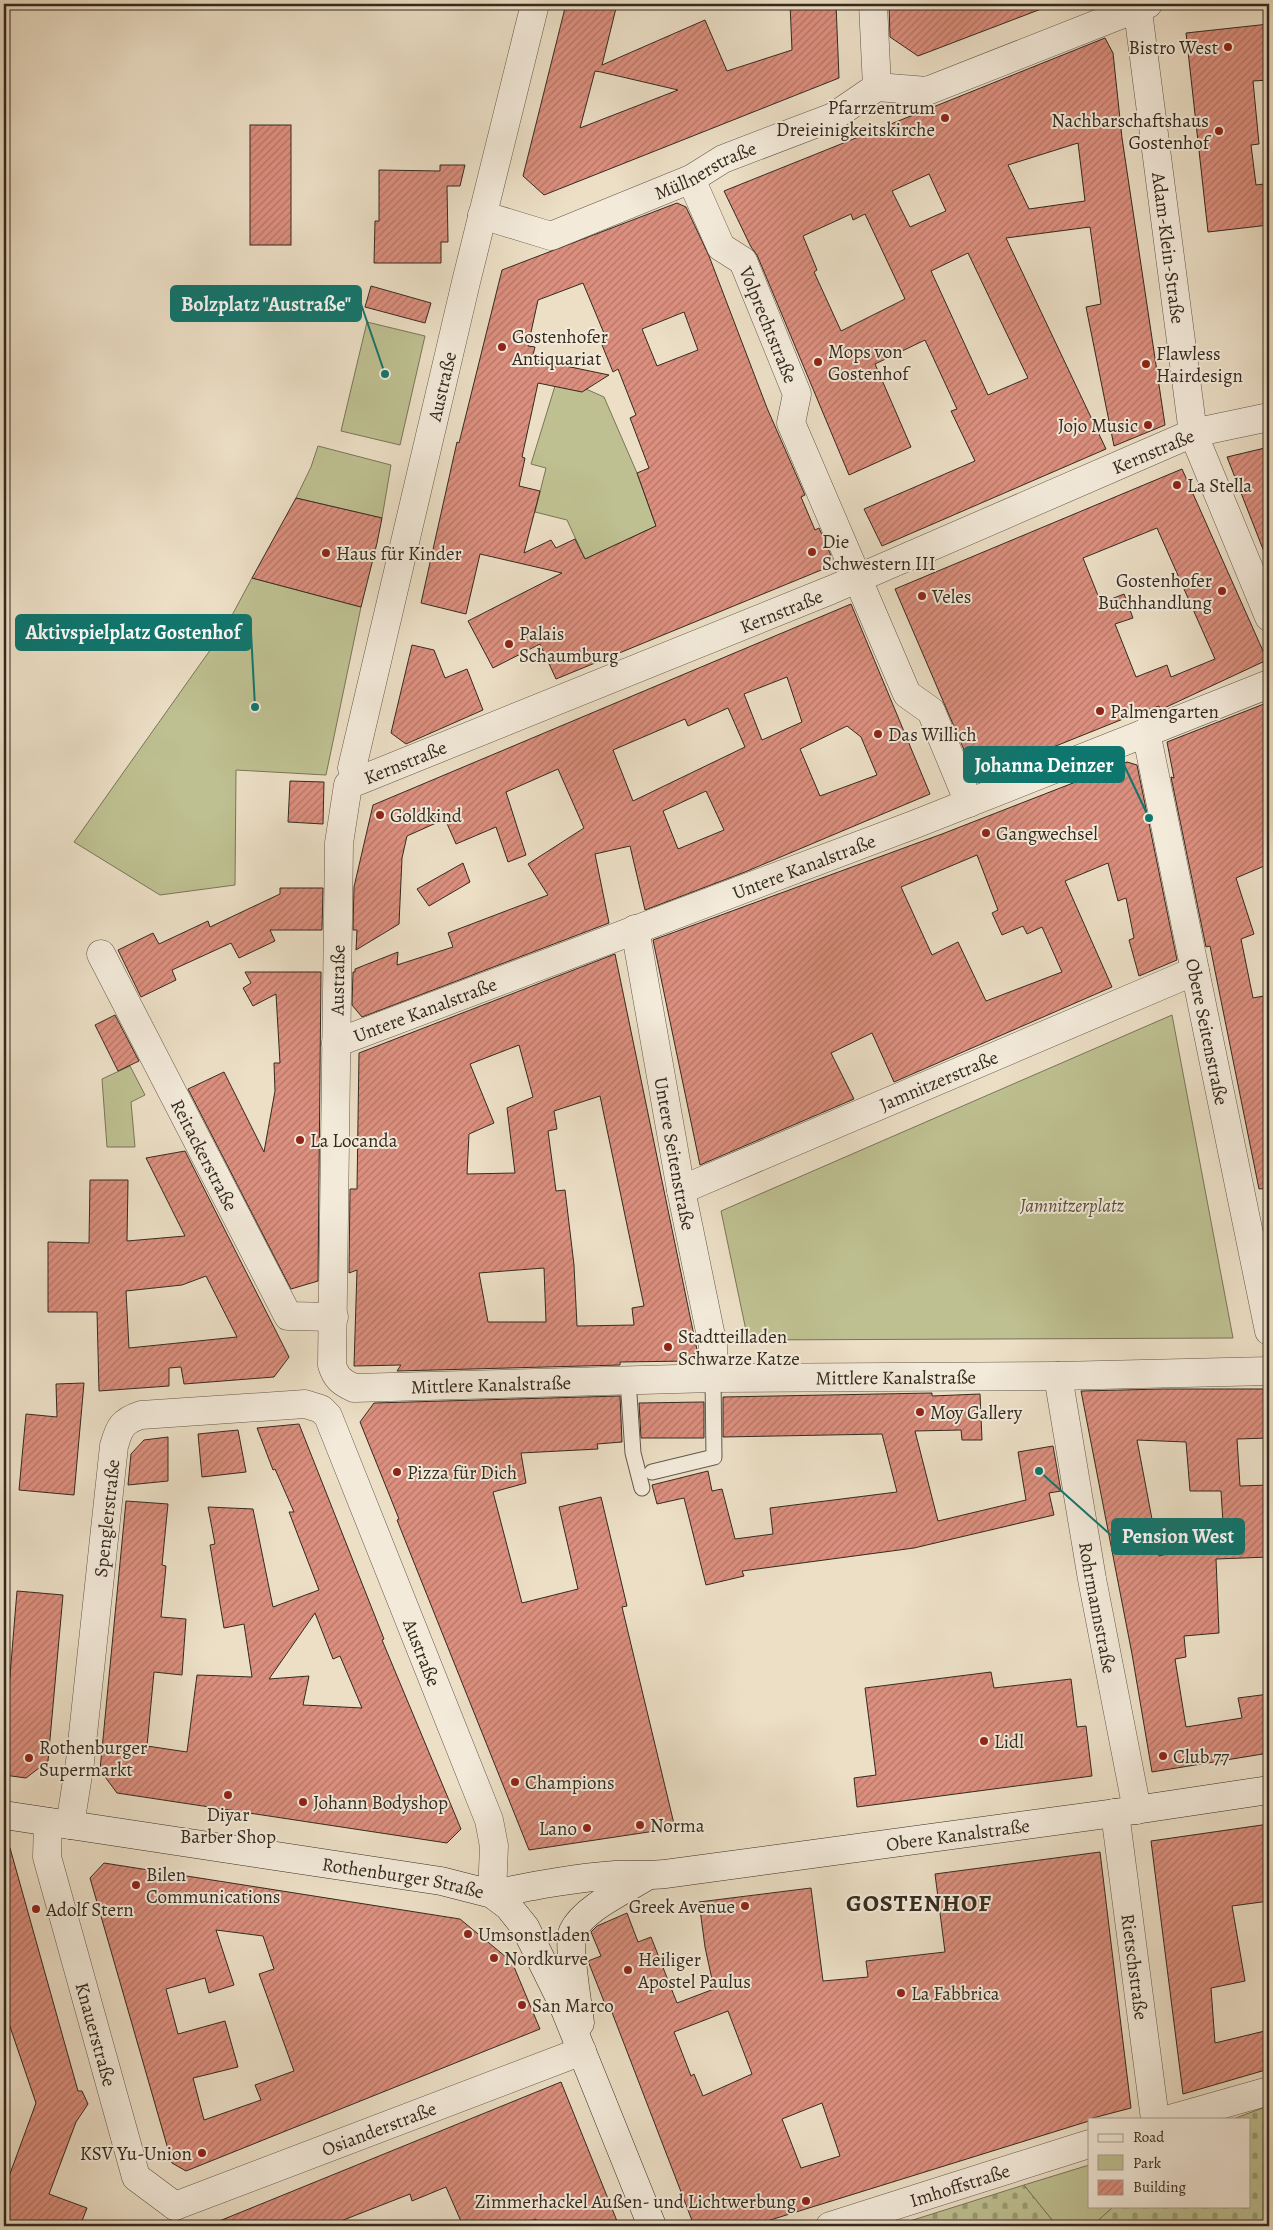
<svg xmlns="http://www.w3.org/2000/svg" width="1273" height="2230" viewBox="0 0 1273 2230" font-family="Alegreya,serif">
	<defs>
		<pattern id="cemetery-stones" width="16" height="16" patternUnits="userSpaceOnUse" patternTransform="scale(1.25)"><rect width="16" height="16" fill="#bec091"/><path d="M2 7V4a2 2 0 0 1 4 0v3zM10 15v-3a2 2 0 0 1 4 0v3z" fill="#9b9c76"/></pattern>
		<pattern id="building-hatch" width="6" height="6" patternUnits="userSpaceOnUse" patternTransform="scale(1.25)"><rect width="6" height="6" fill="#dc8f7e"/><path d="M-1 1l2-2M0 6l6-6M5 7l2-2" fill="none" stroke="#b37567"/></pattern>
	</defs>
	<rect width="100%" height="100%" fill="#ecdfc6"/>
	<filter id="stains"><feTurbulence type="fractalNoise" baseFrequency=".004" numOctaves="4"/><feColorMatrix values="0 0 0 0 .2 0 0 0 0 .09 0 0 0 0 .02 0 0 0 .5 -.17"/></filter>
	<radialGradient id="worn" r=".72"><stop offset=".6" stop-color="#630" stop-opacity="0"/><stop offset="1" stop-color="#630" stop-opacity=".3"/></radialGradient>
	<g fill="url(#cemetery-stones)" stroke="#797558">
		<path d="M1268,2106L1269,2226H1092L1114,2206H1249V2119H1233Z"/>
		<path d="M1024,2185L1057,2226H894Z"/>
	</g>
	<g fill="#bec091" stroke="#797558">
		<path d="M367,322L425,336L400,445L341,431Z"/>
		<path d="M555,386L586,389L604,397L637,473L656,526L585,559L567,520L535,512L546,468L531,464Z"/>
		<path d="M318,446L391,465L382,518L296,498L311,467Z"/>
		<path d="M252,578L361,607L326,775L236,770L235,885L160,895L74,842L223,632Z"/>
		<path d="M1172,1015L1233,1338L748,1340L721,1211Z"/>
		<path d="M130,1066L145,1095L131,1102L135,1147H107L102,1079Z"/>
		<path d="M1089,2165V2206H1114L1092,2226H1057L1024,2185Z"/>
	</g>
	<g fill="url(#building-hatch)" stroke="#342a1f" fill-rule="evenodd">
		<path d="M566,4H617L602,65L705,20L727,71L792,50L790,4H836L839,78L544,195L523,176ZM595,71L601,72L678,90L580,128Z"/>
		<path d="M889,4H1049V6L918,56L890,37Z"/>
		<path d="M1269,24V80L1253,81L1259,144L1251,145L1256,185L1264,184L1269,225L1208,232L1186,33Z"/>
		<path d="M1105,38L1113,53L1122,138L1165,425L1114,446L1086,307L1101,304L1090,227L1006,238L1106,449L882,546L864,509L975,461L951,411L957,409L925,340L875,364L911,447L849,475L757,255L751,247L724,191ZM1078,143L1085,201L1029,209L1008,165ZM929,174L946,211L910,227L892,191ZM851,214L853,220L865,214L905,299L841,331L814,272L817,270L803,236ZM968,253L1028,378L988,395L931,271Z"/>
		<rect x="250" y="125" width="41" height="120"/>
		<path d="M440,165H465L460,186H447L448,242H441V263H374L375,221H379V170L440,171Z"/>
		<path d="M677,203L686,207L709,256L767,408L805,495L801,497L815,530L819,528L832,558L831,566L556,679L540,644L493,668L468,621L562,573L480,554L466,614L421,603L457,442L459,443L502,270ZM583,283L606,338L600,340L613,372L618,369L636,415L630,418L649,468L637,473L656,526L585,559L575,539L556,548L551,540L524,553L540,491L519,486L525,458L522,457L538,383L582,392L609,375L532,359L535,347L528,346L538,300ZM684,312L698,350L657,366L642,329Z"/>
		<path d="M371,286L431,303L425,323L365,307Z"/>
		<path d="M1269,447V561L1268,562L1227,457Z"/>
		<path d="M1182,469L1267,660L1160,710L1159,706L1133,715L981,776L974,773L895,589ZM1157,528L1215,659L1171,677L1167,665L1136,677L1115,624L1133,618L1124,594L1101,603L1083,558Z"/>
		<path d="M296,498L382,518L377,543L361,607L252,578Z"/>
		<path d="M851,604L930,794L745,872L645,910L630,846L595,854L609,923L362,1017L352,1005L353,972H355V969L398,952L397,965L453,947L448,933L548,895L528,864L584,828L558,769L506,792L526,855L508,862L496,827L456,844L445,819L407,836L402,858L399,924L356,950L357,930H353L354,887L373,805ZM787,677L802,722L762,740L744,694ZM728,708L745,747L633,801L613,750L685,719L688,726ZM847,726L861,737L877,775L820,796L800,749ZM706,791L724,830L678,849L663,811Z"/>
		<path d="M412,645L434,650L445,678L467,669L483,710L406,744L391,733Z"/>
		<path d="M1269,702V864L1236,878L1254,934L1241,939L1253,998L1269,995V1188L1259,1189L1210,946L1206,947L1171,777L1174,778L1167,742Z"/>
		<path d="M1127,762L1137,765L1177,960L1139,976L1129,940L1134,938L1126,898L1118,901L1108,863L1065,881L1112,987L894,1082L872,1033L831,1053L854,1099L700,1165L653,940L942,834ZM977,855L998,910L992,913L1002,935L1023,926L1027,934L1042,927L1062,972L986,1001L958,942L932,955L901,887Z"/>
		<path d="M290,781L324,782L323,824L288,822Z"/>
		<path d="M463,863L470,882L429,906L417,889Z"/>
		<path d="M280,888H323L322,930H270L275,941L239,958L231,943L172,970L176,980L141,997L118,950L153,933L159,944L208,921L210,927L280,894Z"/>
		<path d="M615,954L697,1350L693,1356L689,1361L620,1362V1365L397,1371L401,1365L354,1366L357,1270L349,1273L350,1189H357L359,1053ZM519,1045L533,1097L507,1108L515,1173L467,1174L469,1134L494,1123L470,1064ZM600,1096L644,1306L632,1308L634,1325L577,1326L574,1265L565,1190L556,1191L548,1131L557,1129L554,1111ZM544,1268L546,1322H488L479,1273Z"/>
		<path d="M245,972H321L318,1281L291,1289L188,1089L224,1072L264,1152L275,1091L274,1063H280L276,994L253,1006L243,988L251,983Z"/>
		<path d="M115,1015L139,1061L118,1071L95,1025Z"/>
		<path d="M185,1151L289,1357L274,1377L184,1384L181,1367L169,1368V1386L99,1391L97,1312H48V1242L89,1243L90,1180H128L127,1241L185,1236L146,1158ZM206,1276L237,1337L129,1348L126,1291L182,1285Z"/>
		<path d="M84,1383L74,1495L19,1490L26,1414L57,1417L56,1384Z"/>
		<path d="M1163,1389H1269V1438L1237,1439L1240,1486L1269,1485V1557L1216,1559L1219,1633L1184,1636L1186,1657L1175,1659L1186,1727L1242,1718L1238,1698L1269,1694V1753L1152,1772L1132,1654L1081,1391ZM1137,1440L1186,1442L1190,1491H1221L1224,1539L1159,1556Z"/>
		<path d="M932,1393V1396L980,1394L982,1440H962L961,1430L915,1431L938,1521L1026,1500L1018,1452L1053,1446L1061,1491L1049,1493L1054,1515L914,1548L742,1571L744,1576L706,1585L684,1498L657,1504L652,1485L708,1471L712,1491L722,1489L735,1539L773,1534L770,1508L897,1492L882,1434L723,1437V1397Z"/>
		<path d="M620,1396L622,1442L597,1444L598,1449L521,1453L526,1483L493,1492L522,1603L578,1589L559,1507L601,1497L627,1606L622,1607L675,1828L529,1850L397,1520L399,1519L360,1422L374,1403Z"/>
		<path d="M704,1402V1438H641L639,1403Z"/>
		<path d="M299,1424L384,1639L382,1640L461,1829L447,1843L117,1793L100,1770L126,1501L168,1504L162,1565L166,1566L161,1617L186,1619L182,1675L154,1672L147,1746L187,1752L197,1675L252,1677L244,1624L224,1628L210,1545L215,1544L208,1507L253,1509L273,1607L319,1590L289,1512H294L275,1469L273,1470L257,1428ZM315,1613L333,1659L340,1656L362,1708L303,1705L309,1676L269,1679Z"/>
		<path d="M238,1430L246,1472L202,1477L198,1434Z"/>
		<path d="M168,1437V1481L128,1485L131,1454L144,1440Z"/>
		<path d="M17,1591L63,1595L48,1761L26,1778L4,1775V1724H6Z"/>
		<path d="M991,1672L994,1688L1071,1679L1077,1727L1086,1726L1092,1776L857,1807L854,1778L876,1775L865,1688Z"/>
		<path d="M1269,1824V1901L1232,1906L1245,1981L1211,1988L1215,2043L1269,2030V2069L1183,2094L1151,1841Z"/>
		<path d="M10,1848L78,2091H82L88,2104L76,2122L49,2194L87,2208L80,2226H4V2190L36,2103L4,2009V1849Z"/>
		<path d="M1100,1852L1131,2108L1089,2119V2121L751,2226H702L693,2223L608,2002L605,2004L588,1961L601,1956L591,1932L597,1926L627,1913L638,1942L651,1937L677,2003L714,1989L705,1947L699,1902L811,1888L823,1981L868,1977L866,1961L945,1952L935,1874ZM728,2011L752,2074L703,2096L694,2074L691,2076L674,2032ZM822,2103L840,2156L801,2168L782,2119Z"/>
		<path d="M104,1863L460,1919L512,1962L540,2029L186,2171L172,2163L90,1878ZM216,1930L263,1936L274,1969L259,1974L294,2071L255,2085L261,2100L204,2120L193,2078L238,2067L225,2021L178,2034L166,1989L205,1978L209,1993L234,1985Z"/>
		<path d="M561,2082L619,2226H539L536,2219L520,2226H463L446,2187L412,2201L410,2194L328,2226H207Z"/>
	</g>
	<g fill="none" stroke-linecap="round" stroke-linejoin="round">
		<g stroke="#625749" stroke-width="17">
			<g id="lane">
				<path d="M628,1380L633,1453L642,1488"/>
				<path d="M652,1472L714,1457L713,1378"/>
			</g>
		</g>
		<g stroke="#625749" stroke-width="29">
			<g id="street">
				<path d="M873,4L877,87"/>
				<path id="s1" d="M1137,4L1193,433L1269,617"/>
				<path id="s2" d="M691,179L721,247L743,261L797,394L791,423L907,694L931,711L969,803"/>
				<path id="s3" d="M482,215L551,236L691,179L723,159L833,117L877,87L927,91L1148,4"/>
				<path id="s4" d="M1269,417L1193,433L831,590L348,785L339,843L332,1365C336,1378 341,1382 354,1388L713,1378L1058,1376L1269,1371"/>
				<path id="s5" d="M1146,732L1269,1331"/>
				<path id="s6" d="M352,768L466,282L535,4"/>
				<path id="s7" d="M635,929L681,1190L713,1346V1378"/>
				<path id="s8" d="M101,954L288,1316L334,1317"/>
				<path id="s9" d="M336,1043L913,825L1269,684"/>
				<path id="s10" d="M681,1190L1195,971"/>
				<path id="s11" d="M1058,1376L1092,1579L1137,1810"/>
				<path id="s12" d="M1115,1813L1155,2119"/>
				<path id="s13" d="M48,1822L47,1857L136,2177L175,2206"/>
				<path id="s14" d="M70,1825L80,1762L114,1446C119,1428 122,1421 141,1415L305,1404L321,1409L328,1416L489,1820L494,1846L492,1894"/>
				<path d="M1170,2119L1269,2091"/>
				<path id="s15" d="M175,2206L582,2051"/>
				<path id="s16" d="M830,2226L1089,2144"/>
			</g>
		</g>
		<g stroke="#342a1f" stroke-width="29">
			<g id="secondary">
				<path id="s17" d="M4,1815L441,1881L492,1894L508,1906L525,1927L562,2002L652,2226"/>
				<path id="s18" d="M492,1894C533,1886 573,1878 615,1875C631,1874 648,1876 665,1874L1115,1813L1269,1790"/>
				<path d="M580,2023C578,2005 567,1944 573,1931C584,1908 625,1890 647,1876"/>
			</g>
		</g>
		<use href="#lane" stroke="#f3eada" stroke-width="15"/>
		<use href="#street" stroke="#f3eada" stroke-width="28"/>
		<use href="#secondary" stroke="#f3eada" stroke-width="28"/>
	</g>
	<g fill="#8f2418" stroke="#f3eada" stroke-width="2">
		<circle cx="1228" cy="47" r="5"/>
		<circle cx="945" cy="118" r="5"/>
		<circle cx="1219" cy="131" r="5"/>
		<circle cx="502" cy="347" r="5"/>
		<circle cx="818" cy="362" r="5"/>
		<circle cx="1146" cy="364" r="5"/>
		<circle cx="1148" cy="425" r="5"/>
		<circle cx="1177" cy="485" r="5"/>
		<circle cx="812" cy="552" r="5"/>
		<circle cx="326" cy="553" r="5"/>
		<circle cx="1222" cy="591" r="5"/>
		<circle cx="922" cy="596" r="5"/>
		<circle cx="509" cy="644" r="5"/>
		<circle cx="1100" cy="711" r="5"/>
		<circle cx="878" cy="734" r="5"/>
		<circle cx="380" cy="815" r="5"/>
		<circle cx="986" cy="833" r="5"/>
		<circle cx="300" cy="1140" r="5"/>
		<circle cx="668" cy="1347" r="5"/>
		<circle cx="920" cy="1412" r="5"/>
		<circle cx="397" cy="1472" r="5"/>
		<circle cx="984" cy="1741" r="5"/>
		<circle cx="1163" cy="1756" r="5"/>
		<circle cx="29" cy="1758" r="5"/>
		<circle cx="515" cy="1782" r="5"/>
		<circle cx="228" cy="1795" r="5"/>
		<circle cx="303" cy="1802" r="5"/>
		<circle cx="640" cy="1825" r="5"/>
		<circle cx="587" cy="1828" r="5"/>
		<circle cx="136" cy="1885" r="5"/>
		<circle cx="745" cy="1906" r="5"/>
		<circle cx="36" cy="1909" r="5"/>
		<circle cx="468" cy="1934" r="5"/>
		<circle cx="494" cy="1958" r="5"/>
		<circle cx="628" cy="1970" r="5"/>
		<circle cx="901" cy="1993" r="5"/>
		<circle cx="522" cy="2005" r="5"/>
		<circle cx="202" cy="2153" r="5"/>
		<circle cx="806" cy="2201" r="5"/>
	</g>
	<g text-anchor="middle" stroke-width="4" stroke-linejoin="round" paint-order="stroke">
		<g font-size="19" fill="#342a1f" stroke="#f3eada" text-anchor="start">
			<text x="1218" y="54" text-anchor="end">Bistro West</text>
			<text x="935" y="114" text-anchor="end">Pfarrzentrum<tspan x="935" dy="22">Dreieinigkeitskirche</tspan></text>
			<text x="1209" y="127" text-anchor="end">Nachbarschaftshaus<tspan x="1209" dy="22">Gostenhof</tspan></text>
			<text x="512" y="343">Gostenhofer<tspan x="512" dy="22">Antiquariat</tspan></text>
			<text x="828" y="358">Mops von<tspan x="828" dy="22">Gostenhof</tspan></text>
			<text x="1156" y="360">Flawless<tspan x="1156" dy="22">Hairdesign</tspan></text>
			<text x="1138" y="432" text-anchor="end">Jojo Music</text>
			<text x="1187" y="492">La Stella</text>
			<text x="822" y="548">Die<tspan x="822" dy="22">Schwestern III</tspan></text>
			<text x="336" y="560">Haus für Kinder</text>
			<text x="1212" y="587" text-anchor="end">Gostenhofer<tspan x="1212" dy="22">Buchhandlung</tspan></text>
			<text x="932" y="603">Veles</text>
			<text x="519" y="640">Palais<tspan x="519" dy="22">Schaumburg</tspan></text>
			<text x="1110" y="718">Palmengarten</text>
			<text x="888" y="741">Das Willich</text>
			<text x="390" y="822">Goldkind</text>
			<text x="996" y="840">Gangwechsel</text>
			<text x="310" y="1147">La Locanda</text>
			<text x="678" y="1343">Stadtteilladen<tspan x="678" dy="22">Schwarze Katze</tspan></text>
			<text x="930" y="1419">Moy Gallery</text>
			<text x="407" y="1479">Pizza für Dich</text>
			<text x="994" y="1748">Lidl</text>
			<text x="39" y="1754">Rothenburger<tspan x="39" dy="22">Supermarkt</tspan></text>
			<text x="1173" y="1763">Club 77</text>
			<text x="525" y="1789">Champions</text>
			<text x="313" y="1809">Johann Bodyshop</text>
			<text x="228" y="1821" text-anchor="middle">Diyar<tspan x="228" dy="22">Barber Shop</tspan></text>
			<text x="650" y="1832">Norma</text>
			<text x="577" y="1835" text-anchor="end">Lano</text>
			<text x="146" y="1881">Bilen<tspan x="146" dy="22">Communications</tspan></text>
			<text x="735" y="1913" text-anchor="end">Greek Avenue</text>
			<text x="46" y="1916">Adolf Stern</text>
			<text x="478" y="1941">Umsonstladen</text>
			<text x="504" y="1965">Nordkurve</text>
			<text x="638" y="1966">Heiliger<tspan x="638" dy="22">Apostel Paulus</tspan></text>
			<text x="911" y="2000">La Fabbrica</text>
			<text x="532" y="2012">San Marco</text>
			<text x="192" y="2160" text-anchor="end">KSV Yu-Union</text>
			<text x="796" y="2208" text-anchor="end">Zimmerhackel Außen- und Lichtwerbung</text>
		</g>
		<g font-size="19" fill="#342a1f" stroke="#f3eada">
			<text dy="7" stroke="none"><textPath href="#s3" startOffset="240">Müllnerstraße</textPath></text>
			<text dy="7" stroke="none"><textPath href="#s1" startOffset="246">Adam-Klein-Straße</textPath></text>
			<text dy="7" stroke="none"><textPath href="#s2" startOffset="169">Volprechtstraße</textPath></text>
			<text dy="7" stroke="none"><textPath href="#s6" startOffset="392">Austraße</textPath></text>
			<text transform="translate(1153 451) rotate(-23)" y="7">Kernstraße</text>
			<text transform="translate(781 611) rotate(-22)" y="7">Kernstraße</text>
			<text transform="translate(405 762) rotate(-22)" y="7">Kernstraße</text>
			<text dy="7" stroke="none"><textPath href="#s9" startOffset="500">Untere Kanalstraße</textPath></text>
			<text transform="translate(337 980) rotate(-89)" y="7">Austraße</text>
			<text dy="7" stroke="none"><textPath href="#s9" startOffset="95">Untere Kanalstraße</textPath></text>
			<text dy="7" stroke="none"><textPath href="#s5" startOffset="306">Obere Seitenstraße</textPath></text>
			<text dy="7" stroke="none"><textPath href="#s10" startOffset="280">Jamnitzerstraße</textPath></text>
			<text dy="7" stroke="none"><textPath href="#s7" startOffset="228">Untere Seitenstraße</textPath></text>
			<text dy="7" stroke="none"><textPath href="#s8" startOffset="226">Reitackerstraße</textPath></text>
			<text dy="7" stroke="none"><textPath href="#s4" startOffset="2149">Mittlere Kanalstraße</textPath></text>
			<text dy="7" stroke="none"><textPath href="#s4" startOffset="1744">Mittlere Kanalstraße</textPath></text>
			<text dy="7" stroke="none"><textPath href="#s14" startOffset="309">Spenglerstraße</textPath></text>
			<text dy="7" stroke="none"><textPath href="#s11" startOffset="235">Rohrmannstraße</textPath></text>
			<text dy="7" stroke="none"><textPath href="#s14" startOffset="871">Austraße</textPath></text>
			<text dy="7" stroke="none"><textPath href="#s18" startOffset="470">Obere Kanalstraße</textPath></text>
			<text dy="7" stroke="none"><textPath href="#s17" startOffset="404">Rothenburger Straße</textPath></text>
			<text dy="7" stroke="none"><textPath href="#s12" startOffset="155">Rietschstraße</textPath></text>
			<text dy="7" stroke="none"><textPath href="#s13" startOffset="219">Knauerstraße</textPath></text>
			<text dy="7" stroke="none"><textPath href="#s15" startOffset="218">Osianderstraße</textPath></text>
			<text dy="7" stroke="none"><textPath href="#s16" startOffset="136">Imhoffstraße</textPath></text>
		</g>
		<g font-size="19" font-style="italic" fill="#56503c" stroke="#f3eada">
			<text x="1072" y="1212">Jamnitzerplatz</text>
		</g>
		<g font-size="24" font-weight="bold" letter-spacing="1" fill="#342a1f" stroke="#f3eada">
			<text x="919" y="1911">GOSTENHOF</text>
		</g>
	</g>
	<path fill="none" stroke="#0f766e" stroke-width="2" d="M385 374L361 304M255 707L251 632M1149 818L1124 765M1039 1471L1112 1536"/>
	<g fill="#0f766e" stroke="#f3eada" stroke-width="2">
		<circle cx="385" cy="374" r="5"/>
		<circle cx="255" cy="707" r="5"/>
		<circle cx="1149" cy="818" r="5"/>
		<circle cx="1039" cy="1471" r="5"/>
	</g>
	<g fill="#0f766e" stroke="#0f766e" stroke-width="2">
		<rect x="171" y="286" width="190" height="35" rx="5"/>
		<rect x="16" y="615" width="235" height="35" rx="5"/>
		<rect x="964" y="747" width="160" height="35" rx="5"/>
		<rect x="1112" y="1519" width="132" height="35" rx="5"/>
	</g>
	<g font-size="20" text-anchor="middle" font-weight="bold" fill="#fff">
		<text x="266" y="311">Bolzplatz "Austraße"</text>
		<text x="133" y="639">Aktivspielplatz Gostenhof</text>
		<text x="1044" y="772">Johanna Deinzer</text>
		<text x="1178" y="1543">Pension West</text>
	</g>
	<rect width="1273" height="2230" fill="none" stroke="#ecdfc6" stroke-width="20"/>
	<rect x="5" y="5" width="1263" height="2220" fill="none" stroke="#342a1f" stroke-width="2.5"/>
	<rect x="10" y="10" width="1253" height="2210" fill="none" stroke="#342a1f"/>
	<rect x="1088" y="2118" width="162" height="90" fill="#f3eada" stroke="#a79d8f"/>
	<rect x="1098" y="2134" width="25" height="8" fill="#f3eada" stroke="#a79d8f"/>
	<text x="1133" y="2142" font-size="15" fill="#342a1f">Road</text>
	<rect x="1098" y="2155" width="25" height="15" fill="#bec091" stroke="#a79d8f"/>
	<text x="1133" y="2168" font-size="15" fill="#342a1f">Park</text>
	<rect x="1098" y="2180" width="25" height="15" fill="url(#building-hatch)" stroke="#a79d8f"/>
	<text x="1133" y="2192" font-size="15" fill="#342a1f">Building</text>
	<rect width="100%" height="100%" filter="url(#stains)"/>
	<rect width="100%" height="100%" fill="url(#worn)"/>
</svg>
